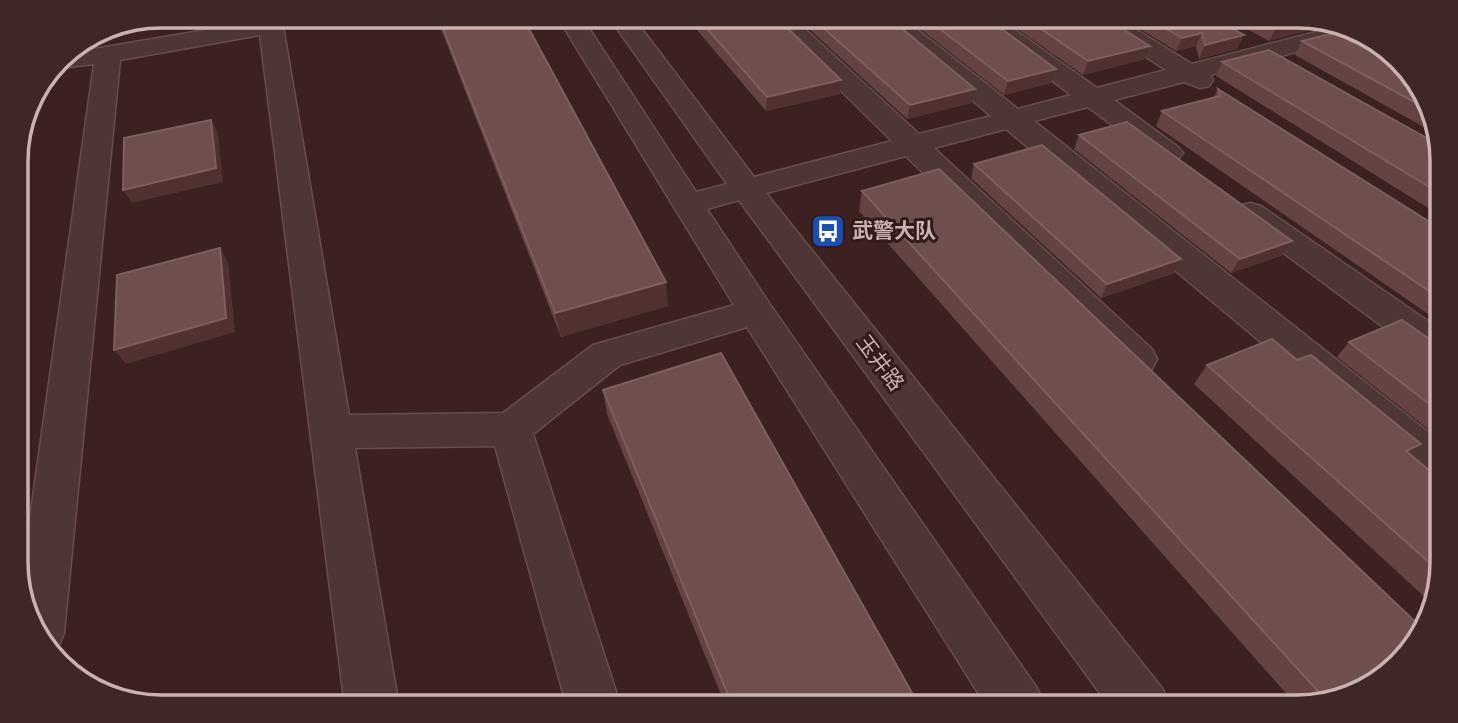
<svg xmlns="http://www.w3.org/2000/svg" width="1458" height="723" viewBox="0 0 1458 723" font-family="'Exo 2','Noto Sans SC',sans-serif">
	<rect width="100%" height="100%" fill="#3d2120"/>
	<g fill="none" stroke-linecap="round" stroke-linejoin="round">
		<g stroke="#654e4d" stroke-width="3">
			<g id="minor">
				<path d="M557,16H581L696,192L727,184L608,16H632L754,177L892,141L765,16H791L919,134L991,116L874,16H900L1018,109L1071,95L968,16H995L1097,88L1166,70L1090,21L1086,16H1114L1192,64L1339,26L1361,31L1363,34L1210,75L1213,80L1209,86L1200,88L1184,82L1114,100L1178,147L1183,153L1178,159L1168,162L1158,159L1088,107L1034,121L1442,443V486L1427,481L1006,129L934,148L1152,349L1157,359L1152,369L1138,373L1124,369L906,156L766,193L1162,688L1170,707H1110L739,200L707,209L769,303L1037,688L1045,707H987L747,327L620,365L533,434L621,707H567L495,446L355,448L399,707H345L260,35L120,60L64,633L57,650L49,653L20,589L94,64L52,69L64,54L271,19L280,21L283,26L349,415L503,413L593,345L734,305Z"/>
				<path d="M1250,203L1261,206L1442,331V365L1429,361L1239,220L1234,213L1239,206Z"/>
			</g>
		</g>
		<use href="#minor" fill="#4d3634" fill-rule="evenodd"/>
	</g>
	<g fill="#644342">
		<path d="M436,16H522L668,306L561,337Z"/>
		<path d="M685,16H775L840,94L766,111Z"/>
		<path d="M795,16H887L972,103L907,119Z"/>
		<path d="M904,16H984L1051,83L1004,95Z"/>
		<path d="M999,16H1102L1145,59L1083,75Z"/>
		<path d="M1119,16H1209L1237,49L1199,59L1196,46L1176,51Z"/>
		<path d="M1223,16H1297L1269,41Z"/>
		<path d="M1363,32L1382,49L1360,38Z"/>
		<path d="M1302,41L1417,80L1438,135L1295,55Z"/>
		<path d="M1222,62L1441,146V216L1216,76Z"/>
		<path d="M1218,89L1441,229L1442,327L1428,318L1431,316L1156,126L1162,111L1214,97Z"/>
		<path d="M1079,135L1292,241L1283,255L1231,273L1074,149Z"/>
		<path d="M974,164L1174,273L1101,298L971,178Z"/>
		<path d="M862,191L1378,682L1306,707H1298L859,211Z"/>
		<path d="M1349,342L1441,348L1442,440L1337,357Z"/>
		<path d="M1297,360L1410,455L1442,562L1432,604L1194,384L1207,365Z"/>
		<path d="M603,390L920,707H726L607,414Z"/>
	</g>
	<g fill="#503130">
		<path d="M1311,19L1334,24L1269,41L1276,28Z"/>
		<path d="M1202,33L1196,46L1176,51L1182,38Z"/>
		<path d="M1244,35L1237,49L1199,59L1205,45Z"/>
		<path d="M1150,46L1145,59L1083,75L1088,61Z"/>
		<path d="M1056,69L1051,83L1004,95L1008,81Z"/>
		<path d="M841,80L840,94L766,111L767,97Z"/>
		<path d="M975,89L972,103L907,119L910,105Z"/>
		<path d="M211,120L218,133L223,182L132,203L123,190Z"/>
		<path d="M1292,241L1283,255L1231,273L1240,259Z"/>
		<path d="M220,248L228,262L235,332L126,364L114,350Z"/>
		<path d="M1181,259L1174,273L1101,298L1107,284Z"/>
		<path d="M666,282L668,306L561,337L555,313Z"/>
		<path d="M1421,444L1401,463L1406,451Z"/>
	</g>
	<g fill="#6f4f4e" stroke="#7d5f5d" stroke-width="2">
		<path d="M438,16H522L666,282L555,313Z"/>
		<path d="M696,16H775L841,80L767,97Z"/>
		<path d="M810,16H887L975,89L910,105Z"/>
		<path d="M923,16H984L1056,69L1008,81Z"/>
		<path d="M1022,16H1102L1150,46L1088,61Z"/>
		<path d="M1145,16H1209L1244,35L1205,45L1202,33L1182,38Z"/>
		<path d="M1254,16H1297L1311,19L1276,28Z"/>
		<path d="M1334,33L1402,67L1417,80L1429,110L1302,41Z"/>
		<path d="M1269,50L1441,146V194L1222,62Z"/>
		<path d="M1218,89L1441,229V299L1162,111L1220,96Z"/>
		<path d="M211,120L216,168L123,190L124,138Z"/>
		<path d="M1127,122L1292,241L1240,259L1079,135Z"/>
		<path d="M1042,145L1181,259L1107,284L974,164Z"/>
		<path d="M939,169L1424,630L1378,682L1326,700L862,191Z"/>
		<path d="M220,248L226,318L114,350L117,275Z"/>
		<path d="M1402,320L1442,348V414L1349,342Z"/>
		<path d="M1272,339L1297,360L1311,355L1421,444L1406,451L1442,481V562L1440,572L1207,365Z"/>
		<path d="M721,353L920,707H733L603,390Z"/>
	</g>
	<defs>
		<g id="bus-square" transform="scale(1.75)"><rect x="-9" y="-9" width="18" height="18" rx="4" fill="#1a4fb4" stroke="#321b1a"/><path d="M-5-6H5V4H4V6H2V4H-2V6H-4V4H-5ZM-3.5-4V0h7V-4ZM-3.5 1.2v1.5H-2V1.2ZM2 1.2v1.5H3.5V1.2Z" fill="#fff"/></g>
	</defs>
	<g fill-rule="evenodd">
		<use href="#bus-square" x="828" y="231"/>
	</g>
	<g text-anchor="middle" stroke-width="6" stroke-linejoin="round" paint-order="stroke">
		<g font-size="21" font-weight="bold" fill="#c9b2b0" stroke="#321b1a" text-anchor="start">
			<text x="852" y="238">武警大队</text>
		</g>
		<g font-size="21" fill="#c9b2b0" stroke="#321b1a">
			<text transform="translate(880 363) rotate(53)" y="7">玉井路</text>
		</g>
	</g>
	<path d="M0 0H1458V723H0ZM161 28H1297A133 133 0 0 1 1430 161V562A133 133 0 0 1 1297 695H161A133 133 0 0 1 28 562V161A133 133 0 0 1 161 28Z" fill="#3e2726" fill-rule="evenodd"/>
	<path fill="none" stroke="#c9b2b0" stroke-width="3.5" d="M161 28H1297A133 133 0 0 1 1430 161V562A133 133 0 0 1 1297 695H161A133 133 0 0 1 28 562V161A133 133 0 0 1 161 28Z"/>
</svg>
